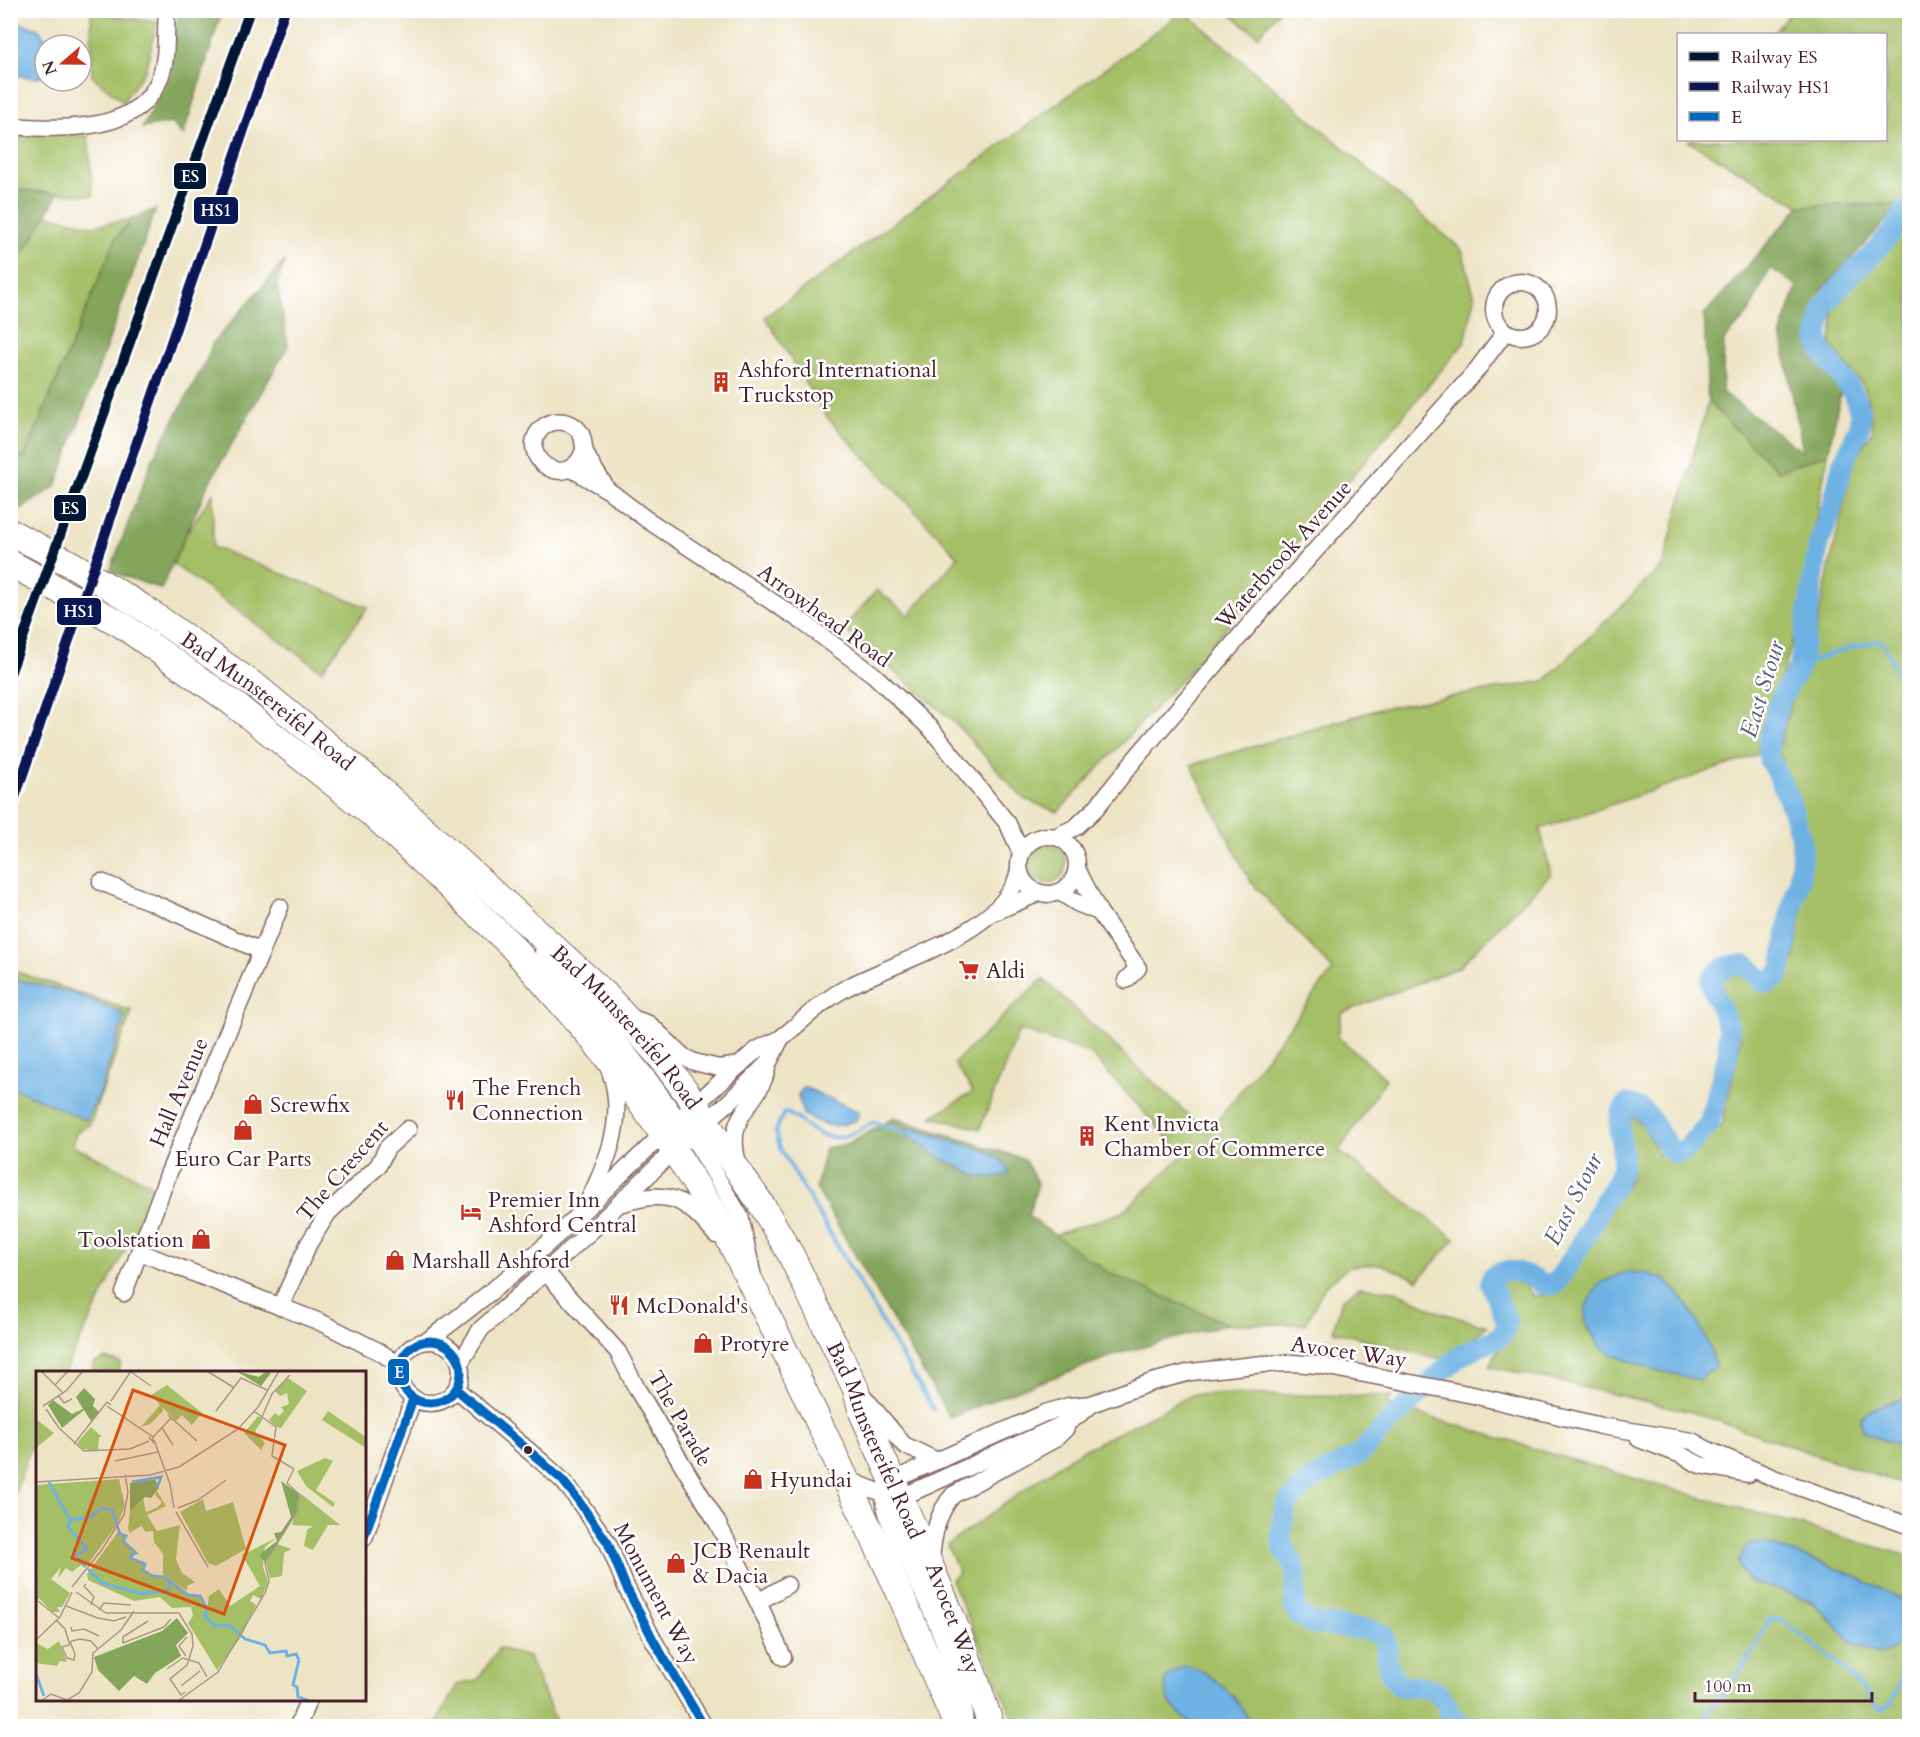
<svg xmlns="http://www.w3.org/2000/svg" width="1920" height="1737" viewBox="0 0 1920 1737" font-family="Cardo,serif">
	<rect width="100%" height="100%" fill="#fff"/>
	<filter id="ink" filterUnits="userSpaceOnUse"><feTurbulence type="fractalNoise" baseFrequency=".0167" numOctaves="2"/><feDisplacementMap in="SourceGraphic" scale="12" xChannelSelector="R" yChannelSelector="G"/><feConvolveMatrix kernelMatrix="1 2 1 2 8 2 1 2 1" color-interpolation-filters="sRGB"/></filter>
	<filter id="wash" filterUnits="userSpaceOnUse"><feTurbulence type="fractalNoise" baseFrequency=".008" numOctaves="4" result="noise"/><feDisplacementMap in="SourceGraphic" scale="24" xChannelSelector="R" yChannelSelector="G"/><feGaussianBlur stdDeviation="1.35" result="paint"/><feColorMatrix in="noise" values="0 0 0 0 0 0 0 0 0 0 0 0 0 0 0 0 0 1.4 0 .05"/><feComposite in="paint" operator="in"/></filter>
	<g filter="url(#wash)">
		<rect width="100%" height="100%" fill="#ede4c5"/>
		<g fill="#a4bf66" stroke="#776f48" stroke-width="1.5">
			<path d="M1184,11L1462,250L1475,298L1465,342L1191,669L1058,812L1024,799L953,721L843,628L877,590L909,615L958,557L827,417L765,317Z"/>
			<path d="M1226,11H1279L1258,36Z"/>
			<path d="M1792,11H1909L1910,197L1901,204L1800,206L1688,141L1689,140H1886V34H1773Z"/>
			<path d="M91,13L157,22L146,69L123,102L92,76Z"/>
			<path d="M11,132L88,136L93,196L11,189Z"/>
			<path d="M46,215L93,226L132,219L116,238L24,458L11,452V276Z"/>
			<path d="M1909,217V1487L1692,1412L1489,1366L1515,1320L1499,1278L1516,1277L1534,1296L1557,1293L1632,1176L1628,1144L1630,1115L1643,1125L1658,1154L1680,1159L1722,1125L1741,1039L1718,983L1733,972H1744L1756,989L1773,990L1794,960L1811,844L1778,749L1794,692L1810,656L1853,461L1873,430L1865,388L1831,345L1834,308Z"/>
			<path d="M1708,402L1778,471L1828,454L1795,635L1757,755L1540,829L1551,874L1459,967L1342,1013L1338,1037L1386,1079L1339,1151L1455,1239L1418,1280L1381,1264L1350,1266L1325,1286L1306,1324H1228L1109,1273L1054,1235L1123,1212L1183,1155L1090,1053L1019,1030L980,1129L931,1117L973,1092L954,1063L1043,979L1208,1133L1333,970L1250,881L1191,765L1383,708L1544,681L1663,565Z"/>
			<path d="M213,493V547L368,607L322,671L173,564L186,534Z"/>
			<circle cx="1047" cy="864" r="19"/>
			<path d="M11,970L132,1011L90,1124L76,1133L73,1146L149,1183L154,1192L64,1372H38L37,1430L11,1504Z"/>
			<path d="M1359,1287L1396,1291L1439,1312L1487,1326L1447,1361L1333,1331L1342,1299Z"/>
			<path d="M105,1358L121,1363L118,1372H91L95,1363Z"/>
			<path d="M1194,1394L1394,1396L1386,1404L1626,1476L1909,1556V1726H1017L951,1580L959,1573L947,1545L1072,1456Z"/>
			<path d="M499,1648L529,1657L558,1726H435L457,1685L477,1681Z"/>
		</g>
		<g fill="#83a65b" stroke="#666243" stroke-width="1.5" fill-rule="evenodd">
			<path d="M178,11H222L183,136L172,123L142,128L170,77Z"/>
			<path d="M11,189L58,194L11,276L10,189Z"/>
			<path d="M1901,204L1820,292L1813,354L1841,391L1828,454L1778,471L1708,402L1704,315L1800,206ZM1770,268L1797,286L1781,333L1803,452L1722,392L1724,340L1748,314Z"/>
			<path d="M156,209L56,486L18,511L11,508V452L24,458L116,238L132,219Z"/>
			<path d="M285,261L277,285L288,346L207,487L161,589L110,571L153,458L207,359L212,344Z"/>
			<path d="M894,1118L1024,1159L1038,1184L1028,1216L1109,1273L1228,1324L1121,1353L1002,1396L950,1418L816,1188L825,1148L848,1144ZM910,1128L986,1151L976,1176L938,1156L904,1133Z"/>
		</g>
		<g fill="#6eb2e4" stroke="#5c6888" stroke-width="1.5">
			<path d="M11,20L38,29L49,42L50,45H45V73L37,78L11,75Z"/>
			<path d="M13,979L77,994L125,1015L99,1095L86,1120L11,1087L10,988Z"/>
			<path d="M804,1087L859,1112L856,1120C833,1130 824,1126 803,1114L798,1095Z"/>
			<path d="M910,1128L986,1151L1003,1161L1009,1173L998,1177L976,1176L938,1156L904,1133Z"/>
			<path d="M1626,1272C1639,1272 1652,1273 1663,1279C1683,1291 1712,1344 1715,1367L1699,1380L1652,1369L1610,1354L1599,1345L1586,1324L1585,1310L1588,1302L1600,1283Z"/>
			<path d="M1909,1399V1449L1875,1437L1862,1430L1860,1419C1867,1407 1896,1400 1909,1399Z"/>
			<path d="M1764,1543L1844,1571L1903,1600L1909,1619L1906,1639L1893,1650L1879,1654L1852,1643L1825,1614L1811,1602L1782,1590L1754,1584L1747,1579L1741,1570L1739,1560L1745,1548L1752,1544Z"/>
			<path d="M1186,1666C1215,1673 1240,1700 1252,1726C1242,1727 1206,1729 1199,1726C1180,1718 1159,1698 1167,1676L1179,1668Z"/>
		</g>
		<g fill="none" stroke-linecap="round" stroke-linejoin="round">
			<g stroke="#6eb2e4" stroke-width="4">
				<path d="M1800,666C1812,663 1820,657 1831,654C1848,648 1865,643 1882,641L1910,697"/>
				<path d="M904,1133L874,1122C852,1135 837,1145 812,1130C802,1123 796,1116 784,1112L776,1131L780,1148L933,1409"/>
				<path d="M1705,1726L1708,1713L1743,1667L1756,1646L1765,1625L1770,1619L1781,1620C1817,1646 1854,1673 1880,1710L1892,1702L1910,1658"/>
			</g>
			<path stroke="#6eb2e4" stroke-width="21" d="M1464,1726L1450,1716L1446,1703L1437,1692L1428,1687L1399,1686C1393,1678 1387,1669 1387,1659C1386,1647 1389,1648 1384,1635L1368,1630L1314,1624L1300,1616L1294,1607L1296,1576L1293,1563L1283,1548L1281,1531L1286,1506L1304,1485L1311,1480L1360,1454L1382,1430L1449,1365L1464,1353L1498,1338L1504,1332L1507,1322L1490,1282L1494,1274C1513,1267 1528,1274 1543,1285L1555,1284C1572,1261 1586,1237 1598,1212C1605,1198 1616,1186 1621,1171C1629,1149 1609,1125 1627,1104C1654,1108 1656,1137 1674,1153L1684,1151L1709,1124L1728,1054L1729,1028L1712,988L1711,980C1721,966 1730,964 1747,965L1763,982H1770L1778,976L1782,967L1791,911L1799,880L1802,852L1801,838L1791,805L1779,777L1769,760L1768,743L1780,700L1800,666L1818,547L1834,500L1842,465L1860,427V412L1853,393L1839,373L1823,354L1817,337L1824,306L1853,271L1864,263L1893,231L1904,213L1910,207"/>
		</g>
	</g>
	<g filter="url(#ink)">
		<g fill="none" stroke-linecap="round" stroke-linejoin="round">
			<g stroke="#836461" stroke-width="19">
				<g id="minor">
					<path d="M10,126C61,129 141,135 161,75C168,54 165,32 167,10"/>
					<circle cx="1521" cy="309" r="27"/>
					<path d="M584,450C569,495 515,457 541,429C553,417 573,420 581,434C584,440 583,446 585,452C590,464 597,474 604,484"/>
					<path d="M570,468L608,490L646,519L803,622L874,675L932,730L1008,824L1021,853"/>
					<circle cx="1048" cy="865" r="29"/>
					<path d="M1055,837L1076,827L1096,808L1135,759L1263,609L1476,371L1505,332"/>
					<path d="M1077,869L1099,912L1138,968L1126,980"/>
					<path d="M101,882L151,902L261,951"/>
					<path d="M1060,892L1077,903L1099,912"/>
					<path d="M997,911L1039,893"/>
					<path d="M543,951L591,1006L651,1082L672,1111L680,1130"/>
					<path d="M629,1017L649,1024L684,1057L694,1062L719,1068L740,1065"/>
					<path d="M692,1125L695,1141L740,1216L752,1272"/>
					<path d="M738,1163C724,1112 758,1108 767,1069"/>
					<path d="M588,1202C609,1159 628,1113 608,1066"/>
					<path d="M623,1203C671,1188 686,1200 716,1235"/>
					<path d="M139,1252L320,1322L380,1352L399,1365"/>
					<path d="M531,1256L618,1352L637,1389L717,1522L758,1602L783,1657"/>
					<path d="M124,1293L169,1172L280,907"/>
					<path d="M280,1307L309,1243L328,1213L378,1166L387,1148L408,1129"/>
					<circle cx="430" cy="1372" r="31"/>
					<path d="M427,1341C492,1293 556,1239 613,1182C649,1147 685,1113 723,1080C734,1070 745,1059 757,1050C764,1045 774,1043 781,1038C803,1021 820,1002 846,988C893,962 1010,931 1019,869"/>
					<path d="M460,1363L481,1329L591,1231L674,1150L729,1102L769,1062L781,1038"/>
					<path d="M456,1389L542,1462L563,1481L575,1496L608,1543L626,1587L654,1641L704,1726"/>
					<path d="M860,1392L904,1445L937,1461"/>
					<path d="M1639,1439L1679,1454L1700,1465L1748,1474"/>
					<path d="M846,1478C868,1489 888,1498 913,1492L1072,1420L1091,1405"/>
					<path d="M364,1538L413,1399"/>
					<path d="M931,1560C933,1536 937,1513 953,1495L1055,1439L1066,1428"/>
					<path d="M758,1602L787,1585"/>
					<path d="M298,1726L308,1700"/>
					<path d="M965,1726C963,1678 933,1613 912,1570C901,1547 884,1519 884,1493L893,1482L907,1474L1045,1413L1069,1406L1091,1404L1152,1382L1191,1372L1263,1364L1293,1363L1318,1365L1473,1395L1601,1426L1692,1441L1706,1449L1776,1479L1910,1526"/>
				</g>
			</g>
			<g stroke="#836461" stroke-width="28">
				<g id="highway">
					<path id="s1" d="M10,532L73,565L142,607L258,688L372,782L604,993L662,1059L695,1104L720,1144L763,1207L791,1255L855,1387L862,1412C908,1516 957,1618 991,1726"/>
					<path d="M10,563L122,625L234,704L377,818L509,943L591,1037L624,1079L674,1150L725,1231L782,1345L898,1589L957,1726"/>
				</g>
			</g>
			<use href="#minor" stroke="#fff" stroke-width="16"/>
			<use href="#highway" stroke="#fff" stroke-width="26"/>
			<g stroke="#fff" stroke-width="14">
				<g id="bus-1">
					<circle cx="430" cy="1372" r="31"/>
					<path d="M456,1389L542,1462L563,1481L575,1496L608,1543L626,1587L654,1641L704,1726"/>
					<path d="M364,1537L413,1399"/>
				</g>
			</g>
			<use href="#bus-1" stroke="#0065bd" stroke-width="9"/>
			<g stroke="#fff" stroke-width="15">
				<path id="rail-1" d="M10,674L250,10"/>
			</g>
			<g stroke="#fff" stroke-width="15">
				<path id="rail-2" d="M10,812L285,10"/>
			</g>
			<use href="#rail-1" stroke="#011633" stroke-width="10"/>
			<use href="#rail-2" stroke="#091855" stroke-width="10"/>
		</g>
	</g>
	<defs>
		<g id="building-bare" transform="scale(1.62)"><path d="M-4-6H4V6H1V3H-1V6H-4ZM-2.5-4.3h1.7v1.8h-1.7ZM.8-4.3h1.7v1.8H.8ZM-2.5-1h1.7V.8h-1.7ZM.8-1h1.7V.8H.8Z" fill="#c8321e" stroke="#fff" stroke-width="2.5" paint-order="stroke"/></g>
		<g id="supermarket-bare" transform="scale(1.62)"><path d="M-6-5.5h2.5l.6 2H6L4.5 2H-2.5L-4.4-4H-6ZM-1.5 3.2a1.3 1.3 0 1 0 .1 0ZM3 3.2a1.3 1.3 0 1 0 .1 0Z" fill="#c8321e" stroke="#fff" stroke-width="2.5" paint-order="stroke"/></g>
		<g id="restaurant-bare" transform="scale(1.62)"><path d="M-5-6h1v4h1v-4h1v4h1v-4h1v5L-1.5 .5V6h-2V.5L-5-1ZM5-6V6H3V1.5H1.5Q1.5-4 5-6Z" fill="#c8321e" stroke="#fff" stroke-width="2.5" paint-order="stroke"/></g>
		<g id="shop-bare" transform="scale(1.62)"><path d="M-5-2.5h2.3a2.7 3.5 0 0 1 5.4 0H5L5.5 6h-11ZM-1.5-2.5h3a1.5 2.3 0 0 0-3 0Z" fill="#c8321e" stroke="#fff" stroke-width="2.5" paint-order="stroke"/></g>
		<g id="hotel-bare" transform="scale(1.62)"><path d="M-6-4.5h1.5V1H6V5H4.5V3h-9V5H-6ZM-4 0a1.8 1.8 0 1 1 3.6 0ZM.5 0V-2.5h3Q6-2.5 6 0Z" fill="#c8321e" stroke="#fff" stroke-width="2.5" paint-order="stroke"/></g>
	</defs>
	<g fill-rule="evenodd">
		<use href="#building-bare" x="721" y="382"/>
		<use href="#supermarket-bare" x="969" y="970"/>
		<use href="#restaurant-bare" x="455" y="1100"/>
		<use href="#shop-bare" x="253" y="1104"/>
		<use href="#shop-bare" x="243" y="1130"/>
		<use href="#building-bare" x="1087" y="1136"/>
		<use href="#hotel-bare" x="471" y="1212"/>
		<use href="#shop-bare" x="201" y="1239"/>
		<use href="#shop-bare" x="395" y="1260"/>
		<use href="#restaurant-bare" x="619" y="1305"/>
		<use href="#shop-bare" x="703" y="1343"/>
		<use href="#shop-bare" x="753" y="1479"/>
		<use href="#shop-bare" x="676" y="1563"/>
	</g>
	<circle fill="#4a1f2b" stroke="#fff" stroke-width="2" cx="528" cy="1450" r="5"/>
	<g text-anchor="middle" stroke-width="5" stroke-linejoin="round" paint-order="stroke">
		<g font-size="22" fill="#4a1f2b" stroke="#fff" text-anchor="start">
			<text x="738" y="377">Ashford International<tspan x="738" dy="25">Truckstop</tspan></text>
			<text x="986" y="978">Aldi</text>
			<text x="472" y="1095">The French<tspan x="472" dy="25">Connection</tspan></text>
			<text x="270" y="1112">Screwfix</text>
			<text x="1104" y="1131">Kent Invicta<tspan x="1104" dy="25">Chamber of Commerce</tspan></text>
			<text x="243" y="1166" text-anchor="middle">Euro Car Parts</text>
			<text x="488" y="1207">Premier Inn<tspan x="488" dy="25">Ashford Central</tspan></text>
			<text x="184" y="1247" text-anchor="end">Toolstation</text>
			<text x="412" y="1268">Marshall Ashford</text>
			<text x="636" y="1313">McDonald's</text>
			<text x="720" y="1351">Protyre</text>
			<text x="770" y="1487">Hyundai</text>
			<text x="693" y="1558">JCB Renault<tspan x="693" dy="25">&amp; Dacia</tspan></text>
		</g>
		<g font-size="22" fill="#4a1f2b" stroke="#fff">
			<text transform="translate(1283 554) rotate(-48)" y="8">Waterbrook Avenue</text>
			<text transform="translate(825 615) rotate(36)" y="8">Arrowhead Road</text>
			<text dy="8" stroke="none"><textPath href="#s1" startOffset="309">Bad Munstereifel Road</textPath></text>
			<text dy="8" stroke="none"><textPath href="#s1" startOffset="795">Bad Munstereifel Road</textPath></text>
			<text transform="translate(178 1092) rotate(-67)" y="8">Hall Avenue</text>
			<text transform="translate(342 1170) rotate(-49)" y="8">The Crescent</text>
			<text transform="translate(1349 1351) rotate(8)" y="8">Avocet Way</text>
			<text transform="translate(681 1418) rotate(60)" y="8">The Parade</text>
			<text dy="8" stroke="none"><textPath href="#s1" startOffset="1281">Bad Munstereifel Road</textPath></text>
			<text transform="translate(657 1593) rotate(62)" y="8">Monument Way</text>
			<text transform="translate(954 1618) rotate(69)" y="8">Avocet Way</text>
		</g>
		<g font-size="24" font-style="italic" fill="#585a75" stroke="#fff">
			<text transform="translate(1762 689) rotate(-73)" y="8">East Stour</text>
			<text transform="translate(1573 1199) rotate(-63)" y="8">East Stour</text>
		</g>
	</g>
	<g transform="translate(36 1371)">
		<rect width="330" height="330" fill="#ede4c5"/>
		<path d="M252,7L271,20L245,57L241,56L233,49L239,42L243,45L248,40L245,36L253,33L251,22L244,25L239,20ZM131,14L166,42L156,54L146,44L140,50L126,36L127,40L114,53L105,56L124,34L115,24ZM292,40L330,66V77L286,49ZM222,45L227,48L219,60L229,72L225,79L208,62ZM0,48L18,62L0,77ZM55,56L66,66H63L62,80L47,78L41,72ZM289,87L297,90L280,119L299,132L297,136L270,115L261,100ZM83,108L89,135L82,152L49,197L45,194L36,201L30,197L22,207L25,196L15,208L34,222L26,236H21L24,241H16L3,227L0,234V114ZM121,120L130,135L111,144L121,160L144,154L140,188L146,202L159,211L151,215V220L127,204V183L118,171L117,160L110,161L105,155L94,162L92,158L94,140L102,131L107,127L110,141L122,136L126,131L119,124ZM264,122L304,154H292L277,179L268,175L271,159L277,155L256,154ZM167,128L170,140L197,131L210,178L180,195L172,192L144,141ZM82,161L89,165L86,170L99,182L94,184L96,189L108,194V201L127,206L152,225H163L170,239L168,244L176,254L193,255L205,266L181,299L152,252L157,245L155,236L136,237L124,226L98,230L52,209L51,203ZM240,167L229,176L227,196L232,211L225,228L217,224L214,230L220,234L206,264L195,254L178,255L170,245L173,225L183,218L194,235L224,215L206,184ZM241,173L255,178L248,182L246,205L234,207L230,192ZM23,270L31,291L24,290L21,295L0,292V272L12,278Z" fill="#a4bf66"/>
		<path d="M200,0L223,6L230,0L235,2L225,15ZM48,17L59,28L57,35L63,41L55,50L48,39L26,57L12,34L17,29L36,43L47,38L40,26ZM119,108L123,117L115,127L109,126L94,140V112ZM245,110L263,123L260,142L229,191L223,184L241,170L238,162L245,161L255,146ZM141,247L152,262L140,274L145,285L119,302L111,313L98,305L83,320L62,299L58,286L126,260Z" fill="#83a65b"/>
		<path fill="none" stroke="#6eb2e4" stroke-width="3" d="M13,111L34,149L55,146L66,137L76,139L84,163L90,165L87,170L100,182L95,184L96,188L109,193L107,199L116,205L128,206L152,224L164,225L171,238L169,245L178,255L193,254L209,268L229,274L234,282L250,280L251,285L260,283L263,289M96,111L125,106L121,117M34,149L32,156L51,178L39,185L49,195M52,198L66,212L106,223L133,219V211M263,289L257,314L261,316L262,326L274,330M0,303L8,325"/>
		<path fill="none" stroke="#ac9587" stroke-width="1.5" d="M5,0L26,21M171,0L197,16M95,1L115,15M19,14L32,0M22,24L28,32L36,28M75,30L95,0M7,35L30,20L47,0M71,35L117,66V71L113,66M10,38L23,57L48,80L94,78L113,70M180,40L205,7L231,19M218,40L240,56L236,85L258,98M132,44L161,70M226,46L236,23L254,4M126,57L137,74M117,66L135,47M118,69L134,113L138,137M38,73L71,31L75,34M79,90L122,81M0,111L114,104L143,96L202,58L222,36L243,0M142,137L162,129L190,109M140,141L172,196M63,183L88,144L92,121L89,104M50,213L48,215L58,226L55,234M36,216L64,181M40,221L70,242H143L156,263L157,275L151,294L134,308L145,324L149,321M2,230L23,247M30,235L62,247L78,250L90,246M63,239L68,232L95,234M21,250L29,258L33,271L35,273L39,283L38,289L31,287L26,276L33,274V273L36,270L44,268L55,270L62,278M112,250L87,266V272L128,256L135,248M35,256L36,260L48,258L63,265M0,269L24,246L36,221M150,285L143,275L151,266M131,298L147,287L163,292L171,306M145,315L164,300M5,330L15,323L31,329L43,322L56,301L57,282L85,259L98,240M142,330L182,301L229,222L233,210L229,192L262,139L263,123L251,112L258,98"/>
		<path fill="#d8530f" fill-opacity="0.15" stroke="#d8530f" stroke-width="3" d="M97,19L249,74L188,243L36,187Z"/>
		<rect width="330" height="330" fill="none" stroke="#4a1f2b" stroke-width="3"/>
	</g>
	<g stroke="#fff" stroke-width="2">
		<rect x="173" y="162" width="34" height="28" rx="6" fill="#011633"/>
		<rect x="193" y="196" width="46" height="29" rx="6" fill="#091855"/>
		<rect x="53" y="494" width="34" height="28" rx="6" fill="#011633"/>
		<rect x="56" y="597" width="46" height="29" rx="6" fill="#091855"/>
		<rect x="387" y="1358" width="23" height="28" rx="6" fill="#0065bd"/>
	</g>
	<g font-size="16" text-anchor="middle" font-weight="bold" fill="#fff">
		<text x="190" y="182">ES</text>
		<text x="216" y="216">HS1</text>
		<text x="70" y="514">ES</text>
		<text x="79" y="617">HS1</text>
		<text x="399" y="1378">E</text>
	</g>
	<rect width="1920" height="1737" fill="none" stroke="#fff" stroke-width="36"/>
	<rect x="1677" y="33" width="210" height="108" fill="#ffffff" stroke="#b7a5aa" stroke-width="1.5"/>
	<rect x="1689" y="52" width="30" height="9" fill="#011633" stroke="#b7a5aa" stroke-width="1.5"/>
	<text x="1731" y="63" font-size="18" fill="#4a1f2b">Railway ES</text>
	<rect x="1689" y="82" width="30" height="9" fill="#091855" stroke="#b7a5aa" stroke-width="1.5"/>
	<text x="1731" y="93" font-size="18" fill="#4a1f2b">Railway HS1</text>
	<rect x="1689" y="112" width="30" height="9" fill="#0065bd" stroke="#b7a5aa" stroke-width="1.5"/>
	<text x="1731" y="123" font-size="18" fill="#4a1f2b">E</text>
	<g transform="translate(63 63) rotate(250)"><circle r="28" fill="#ffffff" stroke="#b7a5aa" stroke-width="1.5"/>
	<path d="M0-4.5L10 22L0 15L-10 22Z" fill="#c8321e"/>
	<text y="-9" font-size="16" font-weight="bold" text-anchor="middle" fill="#4a1f2b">N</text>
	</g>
	<path d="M1695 1692v9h177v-9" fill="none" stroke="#4a1f2b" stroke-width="3"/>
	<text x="1704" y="1692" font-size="18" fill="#4a1f2b" stroke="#ffffff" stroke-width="4.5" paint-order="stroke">100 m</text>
</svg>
